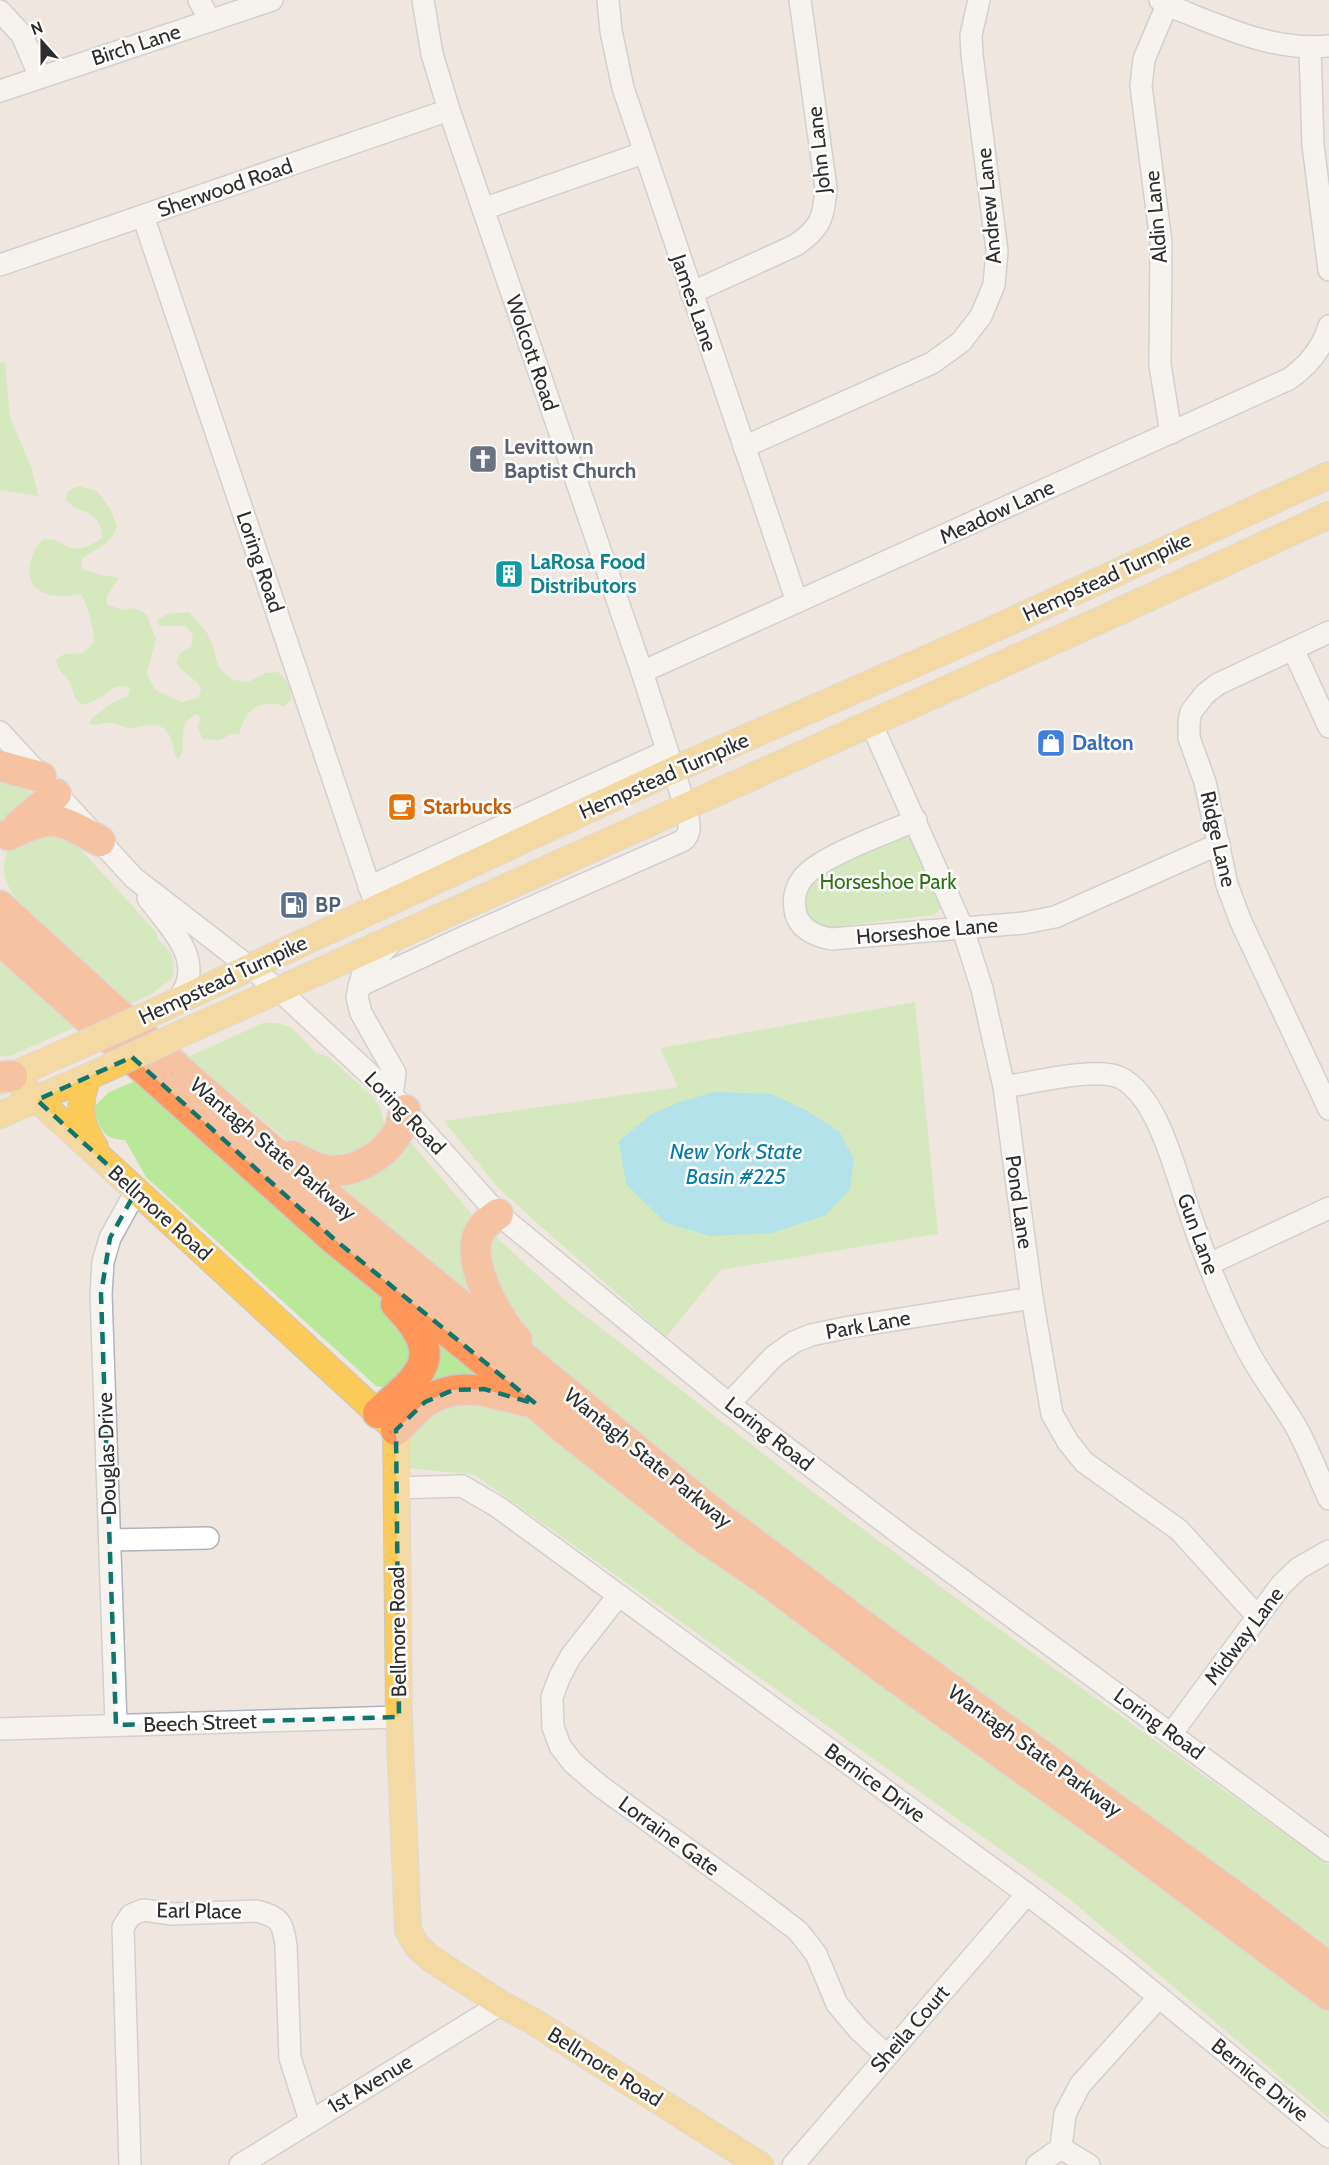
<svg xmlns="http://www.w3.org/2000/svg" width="1329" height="2165" viewBox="0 0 1329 2165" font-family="Cabin,sans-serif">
	<rect width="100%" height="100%" fill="#efe7df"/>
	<g fill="#b9e998">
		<path d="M5,362L10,417L32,469L38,496L0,490V363Z"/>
		<path d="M78,486L97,491L111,510L117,527C109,546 98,547 82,559V569L94,573L119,578L107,596V604L122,610L135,608L147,615L156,639L147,673L155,690L182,702L198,698L201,689C195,676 183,675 176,662L180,653L191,647L193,635L186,626H160L156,621L167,614L189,612L207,633L214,648L218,667L233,680L248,682L265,673L278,672C287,681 292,687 291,700L284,706C258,699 246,709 239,734H232L220,740L203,739L197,727L201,718L197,714C173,725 190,742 178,760C172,751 173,741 168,733C158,718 140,729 127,728C122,727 118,723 114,723C105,722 99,727 90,724L91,719C103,709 113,701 128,696L130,688C115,682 110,692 98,699C94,701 88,703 83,705C71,697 75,691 68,680C62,672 58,672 56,660L64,654L83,653C86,650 92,646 93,642C97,634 85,600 81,594C68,596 54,598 42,592C20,581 30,551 44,539C57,539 55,540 66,546C77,553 92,545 102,538C101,505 75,516 66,499L68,491Z"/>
		<path d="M0,777L31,792L37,800L0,826Z"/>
		<path d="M63,830L157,933V939C173,952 176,958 172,979L151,994L130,1004L107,980L99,985C83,966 67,947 49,929C36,916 16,903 8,885C0,867 5,853 16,838Z"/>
		<path d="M904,834L909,837L942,903L940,910L934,915L824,928L810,921L803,913L804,885L812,875Z"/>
		<path d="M0,962L83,1024L10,1056H0Z"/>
		<path d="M915,1002L938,1234L721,1270L666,1337L500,1190L444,1121L678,1087L660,1048Z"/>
		<path d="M263,1023H278L292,1028L316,1053L328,1056L374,1098L380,1107L384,1123L380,1135L367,1152L321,1163L293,1145L188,1057Z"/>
		<path d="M144,1077L403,1314L415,1352L405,1374L384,1388L376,1386L146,1177L125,1140C102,1139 99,1128 94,1107L109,1092Z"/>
		<path d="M406,1139L410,1141L470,1212L473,1218L477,1307L309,1170Z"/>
		<path d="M488,1235L495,1236L561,1297L801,1483L953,1596L1329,1865V1952L758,1530L537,1352L504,1306L483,1236Z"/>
		<path d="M430,1336L495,1379L419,1394Z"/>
		<path d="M442,1401L514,1405L803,1627L1127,1863L1280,1972L1329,2011V2118L1067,1897L475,1475L407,1468L410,1438L418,1420Z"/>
	</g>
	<path fill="#6cdcf8" d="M714,1092L771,1094L804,1109L839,1131L854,1159L850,1189L826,1215L772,1233L710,1236L666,1223L626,1184L619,1141L652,1114L680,1102Z"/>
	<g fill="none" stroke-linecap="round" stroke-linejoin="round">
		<g stroke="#afb3bd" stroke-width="24">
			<g id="minor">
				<path d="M199,0L210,21"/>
				<path d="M608,0L611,31L623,88L797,602"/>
				<path d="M1160,0L1167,5C1218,25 1273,52 1329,46"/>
				<path d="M1167,5L1144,59L1141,86L1161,242L1160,365L1171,433"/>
				<path d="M0,11L22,35L40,77"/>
				<path d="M1310,48L1313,145L1329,270"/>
				<path d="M0,91L272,0"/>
				<path d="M483,209L643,153"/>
				<path d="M143,216L377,909"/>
				<path d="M0,265L449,110"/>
				<path d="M691,293L796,245C821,228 824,217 826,188L800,0"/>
				<path d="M744,447L932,363L961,342L981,316L994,285L997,251L972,55L971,35L979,0"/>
				<path d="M1329,632L1218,684L1205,694L1191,712L1189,722V738L1205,782L1227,885L1241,922L1329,1109"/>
				<path d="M1293,649L1329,727"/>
				<path d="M642,672L1289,379C1309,365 1322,349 1329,326"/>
				<path d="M871,723L963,929L982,989L1004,1087L1032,1298L1052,1414L1068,1442L1084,1462L1179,1530L1257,1616"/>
				<path d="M0,732L134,878L279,990L392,1095L498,1214L729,1404L904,1537L1329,1851"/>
				<path d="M916,820C888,833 819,856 802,879C795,889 793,898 795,909C797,928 815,936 831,939L1024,923L1055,917L1219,844"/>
				<path d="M369,887L667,751"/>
				<path d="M148,898C172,931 209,963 176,1002"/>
				<path d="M359,986L460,939L682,841C694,833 688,818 685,806L642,672L449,110L432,54L423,0"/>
				<path d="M1004,1087C1031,1083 1097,1066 1121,1078C1153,1095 1169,1150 1180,1183C1198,1241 1220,1298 1248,1351C1262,1377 1280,1400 1295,1425C1308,1448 1318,1475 1329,1499"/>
				<path d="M392,1095L395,1073L361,1013L357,997L363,972L392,942"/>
				<path d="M1209,1264L1329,1208"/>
				<path d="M729,1404L774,1356L794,1342L811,1335L850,1327L1032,1298"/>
				<path d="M396,1488L462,1486L498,1507L1027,1894L1121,1966L1329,2137"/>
				<path d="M110,1540L208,1538"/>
				<path d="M618,1596L571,1656L560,1676L552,1697L553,1727L560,1746L573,1763L600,1786L748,1893L798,1931L816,1954L837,2004L859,2030L886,2055"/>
				<path d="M116,1725L101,1294L103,1262L110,1238L136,1191"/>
				<path d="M0,1729L399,1717"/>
				<path d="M1172,1733L1281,1585L1299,1568L1329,1551"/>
				<path d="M1061,2148L1089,2165"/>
				<path d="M130,2165L123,1927L131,1915L143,1910L173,1914L256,1911C279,1916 283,1922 286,1945L290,2058L310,2120"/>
				<path d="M240,2165L501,2004"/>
				<path d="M793,2165L1027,1894"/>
				<path d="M1037,2165L1061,2148L1065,2114L1080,2085L1159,1997"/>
			</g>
		</g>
		<g stroke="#c8c8c8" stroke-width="28">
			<g id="major">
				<path d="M152,1013L673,770L985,633L1329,475"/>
				<path d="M176,1036L1107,617L1329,515"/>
				<path d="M12,1076L396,1430L399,1717L408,1930L417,1946L430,1958L501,2004L531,2020L760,2165"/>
				<path d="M88,1077C78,1104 78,1122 95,1147"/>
				<path d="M0,1081L75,1048"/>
				<path d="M0,1115L101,1071"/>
			</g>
		</g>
		<g stroke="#c8c8c8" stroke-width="33">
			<g id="highway">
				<path d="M0,766L41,777"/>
				<path d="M19,825L56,794"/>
				<path d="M8,835C54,814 56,817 100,841"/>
				<path d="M0,906L184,1074L268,1147L711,1511L864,1626L1240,1900L1329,1968"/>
				<path d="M0,940L334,1239L504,1377L568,1432L697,1533L763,1578L881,1667L1126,1843L1329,1995"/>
				<path d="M0,1077L12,1076"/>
				<path d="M291,1156C302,1161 315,1169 326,1170C355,1175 388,1154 400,1128C402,1123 403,1115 405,1110"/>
				<path d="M498,1214C489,1221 480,1227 477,1238C469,1268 498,1319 517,1340"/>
				<path d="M378,1413C423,1374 447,1356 396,1304"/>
				<path d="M396,1430C406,1421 416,1408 427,1401C458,1381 492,1392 524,1401"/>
			</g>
		</g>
		<use href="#minor" stroke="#fff" stroke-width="21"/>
		<use href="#major" stroke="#fbca59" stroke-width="26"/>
		<use href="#highway" stroke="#ff975a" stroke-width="30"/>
		<g stroke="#c8c8c8" stroke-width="28" stroke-linecap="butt">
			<g id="major-bridge">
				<path d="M75,1048L152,1013"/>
				<path d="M101,1071L176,1036"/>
			</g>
		</g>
		<use href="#major-bridge" stroke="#fbca59" stroke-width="26"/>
	</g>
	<path d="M0 0H1329V2165H0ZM132,1057L334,1239L536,1404L484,1389L453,1390L425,1402L396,1430L399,1717L116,1725L101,1294L110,1238L136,1191L37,1100Z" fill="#efe7df" fill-opacity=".55" fill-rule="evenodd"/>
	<path fill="none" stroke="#0f766e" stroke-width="4.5" stroke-dasharray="12 8" stroke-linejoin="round" d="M132,1057L334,1239L536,1404L484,1389L453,1390L425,1402L396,1430L399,1717L116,1725L101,1294L110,1238L136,1191L37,1100Z"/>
	<defs>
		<g id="church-square" transform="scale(1.5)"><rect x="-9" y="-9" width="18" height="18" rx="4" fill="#6b7280" stroke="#fff"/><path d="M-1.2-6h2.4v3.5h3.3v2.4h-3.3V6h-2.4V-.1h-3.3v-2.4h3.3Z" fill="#fff"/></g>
		<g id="building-square" transform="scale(1.5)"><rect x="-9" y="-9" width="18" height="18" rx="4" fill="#0f9aa8" stroke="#fff"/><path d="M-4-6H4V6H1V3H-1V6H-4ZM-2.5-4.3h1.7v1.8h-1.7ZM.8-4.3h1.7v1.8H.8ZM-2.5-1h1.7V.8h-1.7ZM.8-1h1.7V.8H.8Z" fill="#fff"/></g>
		<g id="shop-square" transform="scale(1.5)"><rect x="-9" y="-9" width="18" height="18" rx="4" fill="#3f7fe0" stroke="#fff"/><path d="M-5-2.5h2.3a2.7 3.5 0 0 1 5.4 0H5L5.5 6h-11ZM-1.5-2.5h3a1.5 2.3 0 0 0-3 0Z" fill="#fff"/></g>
		<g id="cafe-square" transform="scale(1.5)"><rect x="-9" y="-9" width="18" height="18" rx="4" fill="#e8710a" stroke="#fff"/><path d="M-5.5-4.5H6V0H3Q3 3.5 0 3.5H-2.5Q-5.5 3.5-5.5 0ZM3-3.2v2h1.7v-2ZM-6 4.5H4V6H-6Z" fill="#fff"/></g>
		<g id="fuel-square" transform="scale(1.5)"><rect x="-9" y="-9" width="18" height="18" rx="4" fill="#5c6f8a" stroke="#fff"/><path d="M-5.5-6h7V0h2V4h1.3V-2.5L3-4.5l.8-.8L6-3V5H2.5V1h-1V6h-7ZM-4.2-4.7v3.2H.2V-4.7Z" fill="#fff"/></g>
	</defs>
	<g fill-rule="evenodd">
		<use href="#church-square" x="483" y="459"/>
		<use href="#building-square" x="509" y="574"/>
		<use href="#shop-square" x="1051" y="743"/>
		<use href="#cafe-square" x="402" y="807"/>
		<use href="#fuel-square" x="294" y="905"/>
	</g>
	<g text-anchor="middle" stroke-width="5" stroke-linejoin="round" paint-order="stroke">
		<g font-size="21" fill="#2d2d2d" stroke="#fff">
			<text transform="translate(136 45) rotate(-18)" y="7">Birch Lane</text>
			<text transform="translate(819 150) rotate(-96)" y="7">John Lane</text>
			<text transform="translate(225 188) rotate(-19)" y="7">Sherwood Road</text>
			<text transform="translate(989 206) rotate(-95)" y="7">Andrew Lane</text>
			<text transform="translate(1156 217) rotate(-95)" y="7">Aldin Lane</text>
			<text transform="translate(694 303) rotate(71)" y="7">James Lane</text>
			<text transform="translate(532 353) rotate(71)" y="7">Wolcott Road</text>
			<text transform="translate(997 512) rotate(-25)" y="7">Meadow Lane</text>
			<text transform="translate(260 562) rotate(71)" y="7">Loring Road</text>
			<text transform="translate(1107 577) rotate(-25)" y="7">Hempstead Turnpike</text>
			<text transform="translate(664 776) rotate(-24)" y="7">Hempstead Turnpike</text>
			<text transform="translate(1218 839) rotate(77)" y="7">Ridge Lane</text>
			<text transform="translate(927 931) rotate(-5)" y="7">Horseshoe Lane</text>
			<text transform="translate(223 980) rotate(-25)" y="7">Hempstead Turnpike</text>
			<text transform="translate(405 1113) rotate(46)" y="7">Loring Road</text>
			<text transform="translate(273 1149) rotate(40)" y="7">Wantagh State Parkway</text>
			<text transform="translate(1019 1202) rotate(82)" y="7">Pond Lane</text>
			<text transform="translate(160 1213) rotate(42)" y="7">Bellmore Road</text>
			<text transform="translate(1198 1234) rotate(70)" y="7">Gun Lane</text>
			<text transform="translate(868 1325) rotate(-10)" y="7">Park Lane</text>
			<text transform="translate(769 1434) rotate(38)" y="7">Loring Road</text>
			<text transform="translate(107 1454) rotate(-92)" y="7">Douglas Drive</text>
			<text transform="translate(648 1458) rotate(39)" y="7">Wantagh State Parkway</text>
			<text transform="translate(398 1632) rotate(-91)" y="7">Bellmore Road</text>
			<text transform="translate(1244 1636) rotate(-53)" y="7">Midway Lane</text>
			<text transform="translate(200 1723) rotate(-2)" y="7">Beech Street</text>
			<text transform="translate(1159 1724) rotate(36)" y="7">Loring Road</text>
			<text transform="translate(1035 1751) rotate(36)" y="7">Wantagh State Parkway</text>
			<text transform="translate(875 1783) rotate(36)" y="7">Bernice Drive</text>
			<text transform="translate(669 1836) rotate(36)" y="7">Lorraine Gate</text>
			<text transform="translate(199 1911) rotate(1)" y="7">Earl Place</text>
			<text transform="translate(910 2029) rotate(-49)" y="7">Sheila Court</text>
			<text transform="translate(605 2067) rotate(32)" y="7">Bellmore Road</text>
			<text transform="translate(1260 2080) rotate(39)" y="7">Bernice Drive</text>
			<text transform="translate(370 2084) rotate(-31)" y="7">1st Avenue</text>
		</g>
		<g font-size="21" font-weight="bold" fill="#5b616d" stroke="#fff" text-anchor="start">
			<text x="504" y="454">Levittown<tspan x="504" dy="24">Baptist Church</tspan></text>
		</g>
		<g font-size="21" font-weight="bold" fill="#0d838f" stroke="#fff" text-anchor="start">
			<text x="530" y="569">LaRosa Food<tspan x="530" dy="24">Distributors</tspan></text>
		</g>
		<g font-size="21" font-weight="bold" fill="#366cbe" stroke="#fff" text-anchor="start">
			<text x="1072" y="750">Dalton</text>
		</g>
		<g font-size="21" font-weight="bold" fill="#c56008" stroke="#fff" text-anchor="start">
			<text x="423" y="814">Starbucks</text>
		</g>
		<g font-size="21" fill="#2f7216" stroke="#fff">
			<text x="888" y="889">Horseshoe Park</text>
		</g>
		<g font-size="21" font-weight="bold" fill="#4e5e75" stroke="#fff" text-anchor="start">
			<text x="315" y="912">BP</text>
		</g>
		<g font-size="22" font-style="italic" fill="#047cab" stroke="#fff">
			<text x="736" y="1159">New York State<tspan x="736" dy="25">Basin #225</tspan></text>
		</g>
	</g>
	<g transform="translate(42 42) rotate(339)" stroke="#ffffff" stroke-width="4.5" paint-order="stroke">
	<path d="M0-4.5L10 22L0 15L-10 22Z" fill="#2d2d2d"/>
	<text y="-9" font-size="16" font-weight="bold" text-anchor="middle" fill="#2d2d2d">N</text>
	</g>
</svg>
